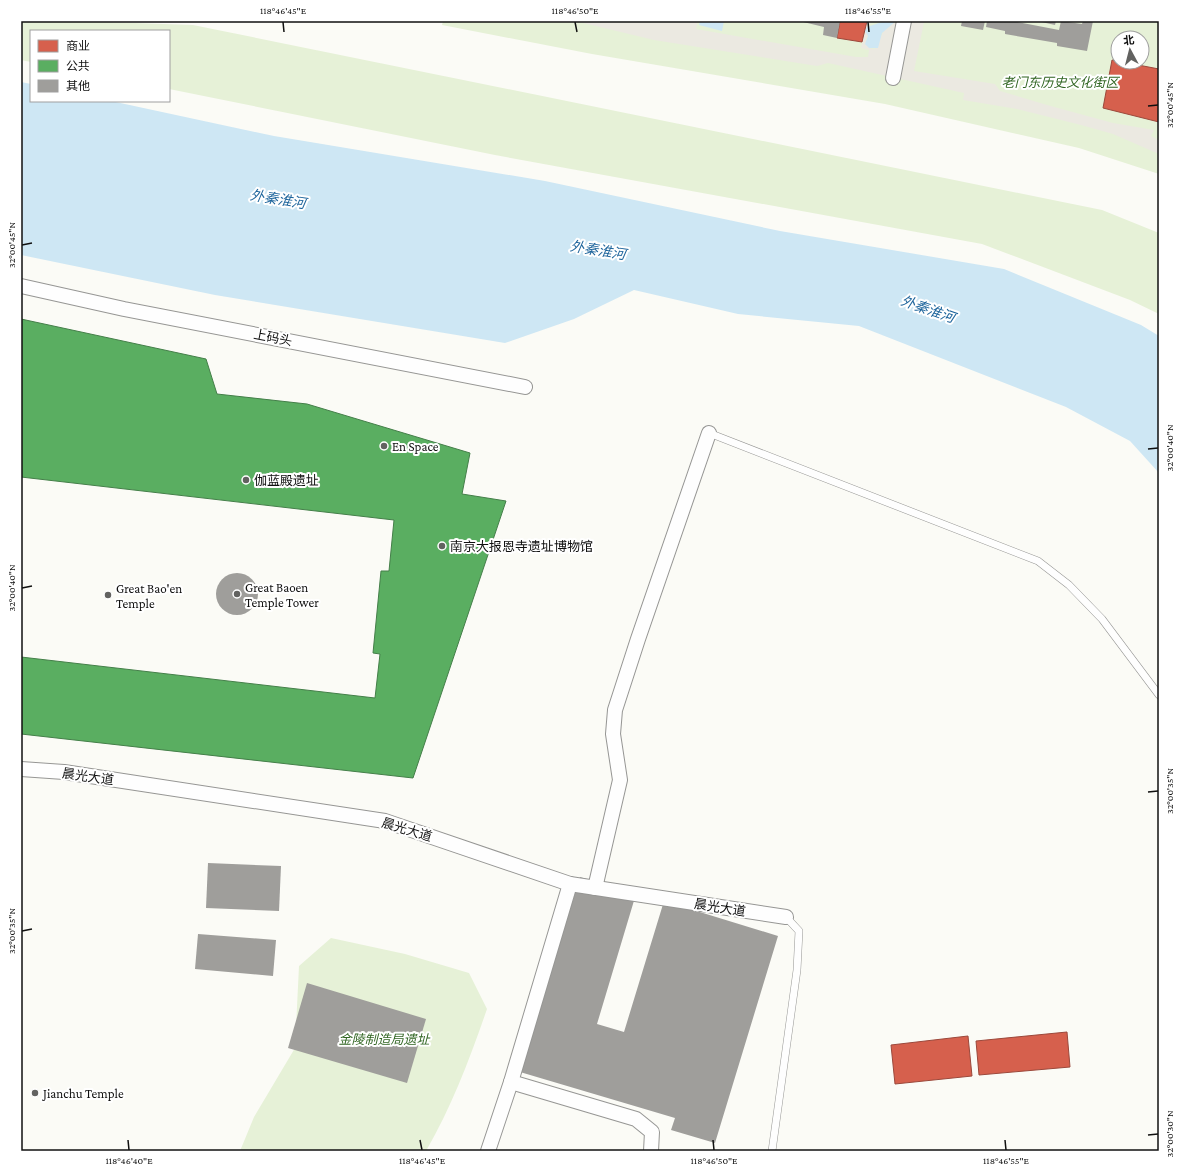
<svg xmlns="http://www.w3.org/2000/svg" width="1180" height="1172" viewBox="0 0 1180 1172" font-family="'Crimson Pro','Noto Sans SC',serif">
	<rect width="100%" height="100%" fill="#fbfbf6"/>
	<g fill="#e6f1d7" fill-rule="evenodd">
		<path d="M21,21H76L193,25L1102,210L1159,233V314L1130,300L982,244L495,155L169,89V31H31V62L21,60Z"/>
		<path d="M443,21H1159V174L1079,148L885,104L592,54L442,25ZM1118,38H1142V62H1118Z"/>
		<path d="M331,938L405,954L469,973L487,1009C470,1058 452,1106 426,1151H240L254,1117L295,1048L299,966Z"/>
	</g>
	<path fill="#ebe9e1" d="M575,21H698L696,29L856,57H868L869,50L861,48L867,21H872L866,29L868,36L866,39L869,48L875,49L884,30L896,21L924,22L914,71L995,84L1000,91L1047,105L1113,123L1154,130L1151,136L1159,140V154L1113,134L1081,125L1017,109L963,100L964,93L828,63L817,66L654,40Z"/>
	<g fill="#cee7f4">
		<path d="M700,21H724L722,31L699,25Z"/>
		<path d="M885,21H896L882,33L878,48H869L865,44L868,36L865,31L867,27Z"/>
		<path d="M21,82L31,84V101H111L274,136L545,181L780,231L1004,269L1141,325L1159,336V473L1130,441L1066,407L859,326L738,314L634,290L574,319L505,343L215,295L21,255Z"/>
	</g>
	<g fill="#d6604d" stroke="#9b483b">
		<path d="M840,21H867L862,42L837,38Z"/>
		<path d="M1112,60L1159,69V122L1103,108Z"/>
		<path d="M1067,1032L1070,1067L979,1075L976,1041Z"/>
		<path d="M968,1036L972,1076L895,1084L891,1045Z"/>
	</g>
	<path fill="#5aae61" stroke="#447f49" d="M21,319L206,359L217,394L307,404L470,453L462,494L506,501L413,778L21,734V657L375,698L380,654L373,653L381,571H389L394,520L21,477Z"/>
	<g fill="#9f9e9b">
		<path d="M799,21H840L837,38L823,35L824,27Z"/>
		<path d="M962,21H985L983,30L961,26Z"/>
		<path d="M987,21H1012L1059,30L1061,21L1082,24L1083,21H1093L1087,51L1057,46V43L1005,34V31L986,27Z"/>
		<path d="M1037,21H1056L1055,25Z"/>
		<circle cx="237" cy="594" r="21"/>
		<path d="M208,863L281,866L279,911L206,908Z"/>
		<path d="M580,877L636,894L597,1024L624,1032L664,901L778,936L715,1143L671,1130L675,1118L520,1072Z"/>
		<path d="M198,934L276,940L273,976L195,969Z"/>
		<path d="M307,983L426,1019L407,1083L288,1048Z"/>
	</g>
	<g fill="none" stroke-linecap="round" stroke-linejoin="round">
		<g stroke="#969694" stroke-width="8">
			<g id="lane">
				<path d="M709,433L1038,561L1069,585L1102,619L1159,695"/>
				<path d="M772,1151L797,970L799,931L786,917"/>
			</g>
		</g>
		<g stroke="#969694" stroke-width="16">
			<g id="street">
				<path d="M893,78L904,21"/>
				<path d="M21,286L124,309L525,387"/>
				<path d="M21,769L64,772L385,821L570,884L786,917"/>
				<path d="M595,888L620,780L613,734L615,710L638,639L709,433"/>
				<path d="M511,1082L636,1119L652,1132L651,1151"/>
				<path d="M488,1151L511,1082L570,884"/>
			</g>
		</g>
		<use href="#lane" stroke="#fefefe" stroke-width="7"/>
		<use href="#street" stroke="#fefefe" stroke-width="14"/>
	</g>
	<path fill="none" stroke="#101010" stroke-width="1.5" d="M283,22L284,32M575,22L577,32M868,22L869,32M1148,106L1158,105M22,245L32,243M1148,449L1158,448M22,588L32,586M1148,792L1158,791M22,931L32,929M1148,1135L1158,1134M128,1140L129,1150M420,1140L422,1150M713,1140L714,1150M1005,1140L1006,1150"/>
	<g fill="#626260" stroke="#fff" stroke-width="1.5">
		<circle cx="384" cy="446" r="4"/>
		<circle cx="246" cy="480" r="4"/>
		<circle cx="442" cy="546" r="4"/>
		<circle cx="237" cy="594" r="4"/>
		<circle cx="108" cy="595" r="4"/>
		<circle cx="35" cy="1093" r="4"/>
	</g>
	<g text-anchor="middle" stroke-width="4" stroke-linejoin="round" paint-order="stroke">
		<g font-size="13" font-style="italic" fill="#306522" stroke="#fff">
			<text x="1060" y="87">老门东历史文化街区</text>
			<text x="384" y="1044">金陵制造局遗址</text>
		</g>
		<g font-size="13" fill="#101010" stroke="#fff">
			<text transform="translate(273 337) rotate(11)" y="5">上码头</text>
			<text transform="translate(88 776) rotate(8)" y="5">晨光大道</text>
			<text transform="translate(407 829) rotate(17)" y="5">晨光大道</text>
			<text transform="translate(720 907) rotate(9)" y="5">晨光大道</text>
		</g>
		<g font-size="13" fill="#101010" stroke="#fff" text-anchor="start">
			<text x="392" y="451">En Space</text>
			<text x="254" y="485">伽蓝殿遗址</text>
			<text x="450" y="551">南京大报恩寺遗址博物馆</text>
			<text x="245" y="592">Great Baoen<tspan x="245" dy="15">Temple Tower</tspan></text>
			<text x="116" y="593">Great Bao'en<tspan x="116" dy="15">Temple</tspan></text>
			<text x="43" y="1098">Jianchu Temple</text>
		</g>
		<g font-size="14" font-style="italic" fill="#1e659c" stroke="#fff">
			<text transform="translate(278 199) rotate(9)" y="5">外秦淮河</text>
			<text transform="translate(598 250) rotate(9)" y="5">外秦淮河</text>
			<text transform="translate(928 309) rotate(19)" y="5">外秦淮河</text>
		</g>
	</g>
	<rect width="1180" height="1172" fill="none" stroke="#ffffff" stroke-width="44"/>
	<rect x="30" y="30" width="140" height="72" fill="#ffffff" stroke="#9f9f9f"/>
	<rect x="38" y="40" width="20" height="12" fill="#d6604d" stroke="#9f9f9f"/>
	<text x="66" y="50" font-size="12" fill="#101010">商业</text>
	<rect x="38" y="60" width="20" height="12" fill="#5aae61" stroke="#9f9f9f"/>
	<text x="66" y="70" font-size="12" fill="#101010">公共</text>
	<rect x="38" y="80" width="20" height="12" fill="#9f9e9b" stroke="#9f9f9f"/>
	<text x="66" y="90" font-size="12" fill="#101010">其他</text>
	<g transform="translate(1130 50) rotate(353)"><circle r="19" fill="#ffffff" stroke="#9f9f9f"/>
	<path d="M0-3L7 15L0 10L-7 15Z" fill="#626260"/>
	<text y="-6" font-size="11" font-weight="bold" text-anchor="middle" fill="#101010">北</text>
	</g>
	<rect x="22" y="22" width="1136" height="1128" fill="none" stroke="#101010" stroke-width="1.5"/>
	<g font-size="10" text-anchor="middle" fill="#101010">
		<text x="283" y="14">118°46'45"E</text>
		<text x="575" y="14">118°46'50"E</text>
		<text x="868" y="14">118°46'55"E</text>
		<text transform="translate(1169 105) rotate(-90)" y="4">32°00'45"N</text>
		<text transform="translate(11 245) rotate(-90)" y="4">32°00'45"N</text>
		<text transform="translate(1169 448) rotate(-90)" y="4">32°00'40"N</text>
		<text transform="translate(11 588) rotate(-90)" y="4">32°00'40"N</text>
		<text transform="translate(1169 791) rotate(-90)" y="4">32°00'35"N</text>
		<text transform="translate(11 931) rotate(-90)" y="4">32°00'35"N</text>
		<text transform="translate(1169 1134) rotate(-90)" y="4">32°00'30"N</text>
		<text x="129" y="1164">118°46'40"E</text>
		<text x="422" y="1164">118°46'45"E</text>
		<text x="714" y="1164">118°46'50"E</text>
		<text x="1006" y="1164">118°46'55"E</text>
	</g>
</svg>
